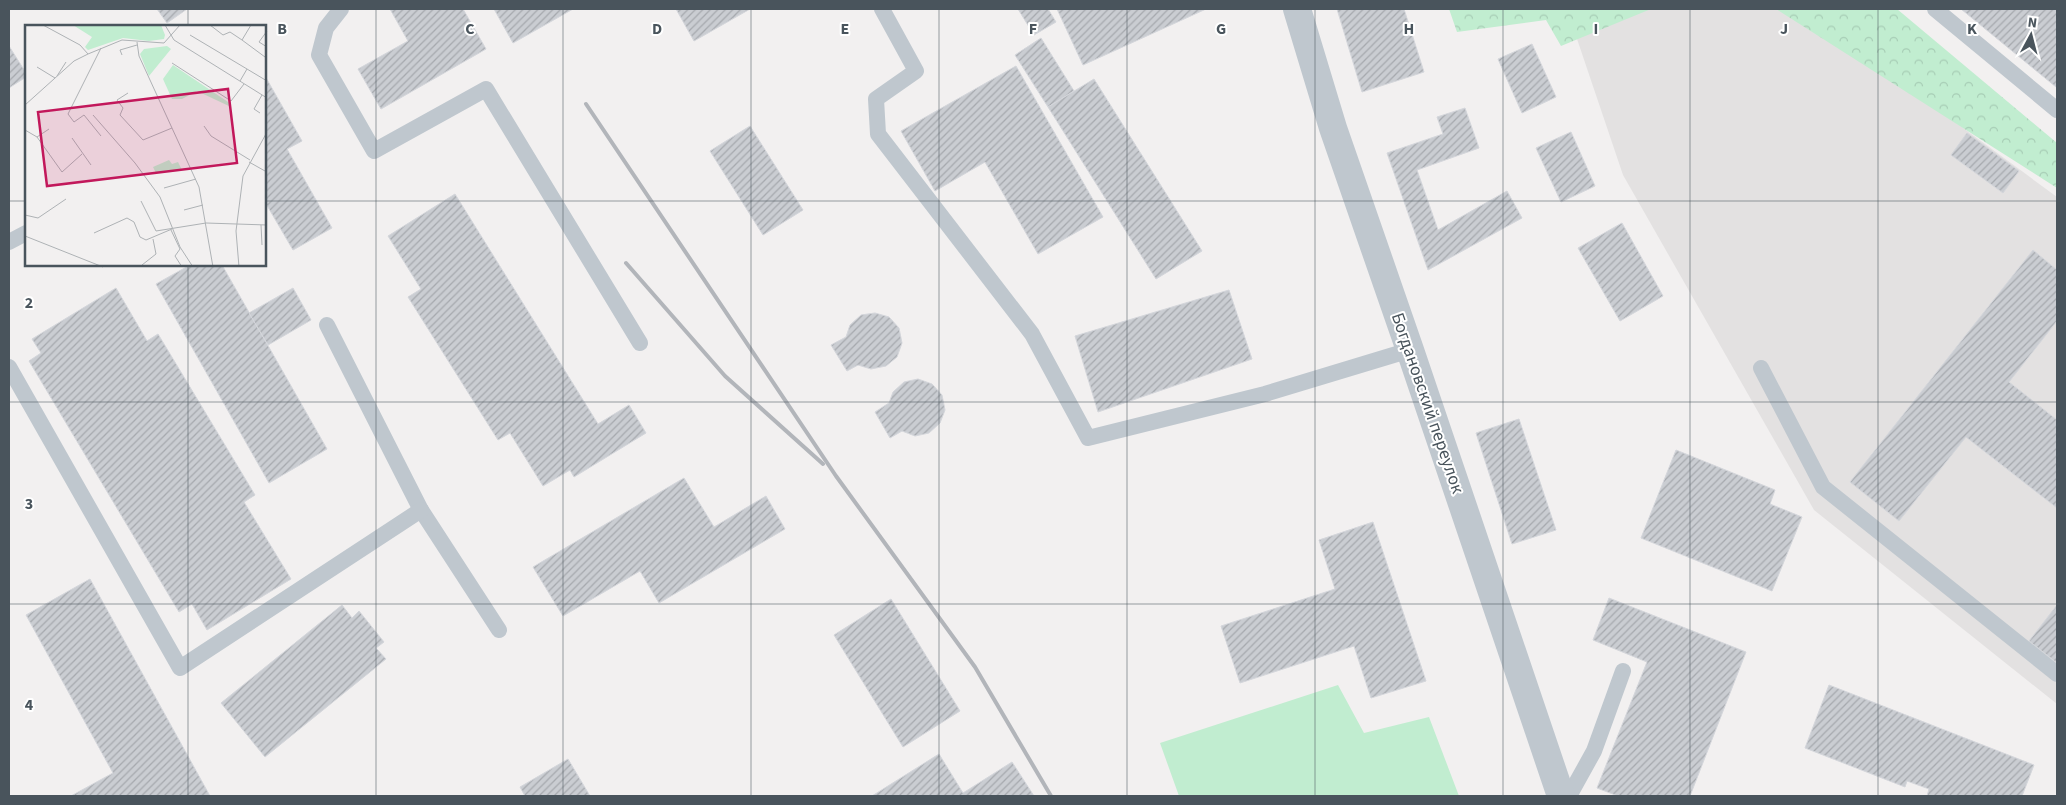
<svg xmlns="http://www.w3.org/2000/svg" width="2066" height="805" viewBox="0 0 2066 805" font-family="'Source Sans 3',sans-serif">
	<defs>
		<pattern id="forest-crowns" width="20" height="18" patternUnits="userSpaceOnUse" patternTransform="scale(1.25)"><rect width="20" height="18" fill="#c1edd0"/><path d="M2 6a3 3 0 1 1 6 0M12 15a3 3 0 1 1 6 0" fill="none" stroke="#a7cdb5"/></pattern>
		<pattern id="building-hatch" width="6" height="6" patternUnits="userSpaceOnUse" patternTransform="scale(1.25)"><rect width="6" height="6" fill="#cacdd2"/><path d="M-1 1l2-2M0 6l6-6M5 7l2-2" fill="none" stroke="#a6a9ae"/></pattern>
	</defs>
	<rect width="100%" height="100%" fill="#f2f0f0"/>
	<path fill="#e3e1e1" d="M1643,9H1801L2057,197V704L1814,510L1623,175L1576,36Z"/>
	<g fill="url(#forest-crowns)">
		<path d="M1449,9H1651L1561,46L1546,20L1457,32Z"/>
		<path d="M1776,9H1897L2057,143V188Z"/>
	</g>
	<path fill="#c1edd0" d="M1338,685L1364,733L1429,717L1459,796H1179L1160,743Z"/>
	<g fill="url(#building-hatch)" stroke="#d4d6db">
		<path d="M157,9H187L167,23Z"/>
		<path d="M390,9H463L486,49L381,109L358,69L408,41Z"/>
		<path d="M494,9H573L513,43Z"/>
		<path d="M676,9H750L694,41Z"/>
		<path d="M1018,9H1048L1056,22L1034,35Z"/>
		<path d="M1057,9H1206L1083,65Z"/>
		<path d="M1337,9H1404L1424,72L1362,92Z"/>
		<path d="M1961,9H2057V88L2056,87Z"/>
		<path d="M1041,38L1074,91L1048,107L1015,55Z"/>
		<path d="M1532,44L1556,97L1522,113L1498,59Z"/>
		<path d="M9,46L26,73V77L9,88Z"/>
		<path d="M1016,66L1103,217L1038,254L985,162L935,191L901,131Z"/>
		<path d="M265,76L302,141L287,149L332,228L293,250L265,202Z"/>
		<path d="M1094,79L1202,251L1156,279L1048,107Z"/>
		<path d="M1465,108L1479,148L1417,170L1438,230L1507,191L1522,218L1428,270L1387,153L1443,134L1437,117Z"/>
		<path d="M750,126L803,210L763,235L710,151Z"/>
		<path d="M1571,132L1595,186L1561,202L1536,148Z"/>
		<path d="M1967,133L2019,171L2003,193L1951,155Z"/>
		<path d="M455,194L598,424L629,405L646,433L574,477L570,470L543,486L510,433L498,440L408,297L421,289L388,236Z"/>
		<path d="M1622,223L1663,296L1620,321L1578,248Z"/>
		<path d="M2033,250L2057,270V321L2009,382L2057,420V508L1966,437L1899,521L1850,482Z"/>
		<path d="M190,265H222L327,449L269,483L156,284Z"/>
		<path d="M116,288L147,341L158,334L255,495L244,502L291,579L207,630L192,604L179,612L29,361L41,353L32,339Z"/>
		<path d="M293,288L311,320L268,345L249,313Z"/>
		<path d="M1229,290L1252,359L1098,412L1075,336Z"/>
		<path d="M875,313L889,317L899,328L902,343L897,357L886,366L871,369L858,365L847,371L831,345L846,337L850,325L861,315Z"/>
		<path d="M918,379L932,384L942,395L945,410L940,423L929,433L915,436L902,431L890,438L875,412L889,403L893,392L904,382Z"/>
		<path d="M1519,419L1556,530L1512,544L1476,433Z"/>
		<path d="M1676,450L1775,490L1770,504L1802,517L1772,591L1641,538Z"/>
		<path d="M684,478L714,527L766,496L785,529L659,603L640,571L563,616L533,567Z"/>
		<path d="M1373,522L1426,681L1371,698L1354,646L1240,683L1221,626L1335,589L1319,540Z"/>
		<path d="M90,579L210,796H71L113,773L26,615Z"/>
		<path d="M1609,598L1746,652L1690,796H1618L1597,788L1647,662L1593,640Z"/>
		<path d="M891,599L960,711L903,747L834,635Z"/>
		<path d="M342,605L352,618L359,611L384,642L376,648L386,659L265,757L221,703Z"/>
		<path d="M2057,605V663L2029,641Z"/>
		<path d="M1829,685L2034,765L2022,796H1927L1929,789L1907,781L1905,787L1805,748Z"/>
		<path d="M939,754L963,793L1012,762L1034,796H872Z"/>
		<path d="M568,759L590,796H525L520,787Z"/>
	</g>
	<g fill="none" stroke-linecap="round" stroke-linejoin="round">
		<g stroke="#bfc7ce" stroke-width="16">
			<path d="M341,9L326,28L319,55L374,151L486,89L640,343"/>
			<path d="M882,9L916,71L876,99L878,134L1032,334L1088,438L1265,394L1410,350"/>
			<path d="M1935,9L2057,110"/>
			<path d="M9,242L26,233"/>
			<path d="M327,325L421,510L499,630"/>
			<path d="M9,367L180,668L421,510"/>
			<path d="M1761,368L1823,487L2057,674"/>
			<path d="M1569,796L1594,751L1623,671"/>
		</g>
		<path stroke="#bfc7ce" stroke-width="28" d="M1297,9L1333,128L1410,350L1561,796"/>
		<g stroke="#b2b5ba" stroke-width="4">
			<path d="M586,104L836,476L975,667L1051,796"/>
			<path d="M626,263L725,376L823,464"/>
		</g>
	</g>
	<path fill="none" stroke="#49545c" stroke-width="1" stroke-opacity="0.55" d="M188,9V26M376,9V796M563,9V796M751,9V796M939,9V796M1127,9V796M1315,9V796M1503,9V796M1690,9V796M1878,9V796M9,201H26M265,201H2057M188,265V796M9,402H2057M9,604H2057"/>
	<g text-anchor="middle" stroke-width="4" stroke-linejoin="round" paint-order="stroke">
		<g font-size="18" fill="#49545c" stroke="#fff">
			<text transform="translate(1428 403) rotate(71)" y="6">Богдановский переулок</text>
		</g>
	</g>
	<g transform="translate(25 25)">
		<rect width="241" height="241" fill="#f2f0f0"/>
		<path d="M148,40L206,79V82L172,66L157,74H147L138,54Z" fill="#c1edd0"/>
		<path d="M48,0H136L140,10L139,14L124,16L98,13L63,25L60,22L67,12ZM142,21L146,24L124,51L115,29L119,24ZM144,135L147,139L153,137L157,145L131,148L128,142Z" fill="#c1edd0"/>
		<path fill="none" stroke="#aeb2b5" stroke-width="1" d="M18,0L55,20L63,29M140,0L149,15L242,73M185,0L198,10L205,7L217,15L226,0M242,6L234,17L242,22M165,10L222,44M217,15L240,32L242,30M112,17L114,31L174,162L188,242M97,30L95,25L112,20M147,38L206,76L219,59M12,42L30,53M32,51L41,37M215,56L222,44L242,56M103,68L92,75L98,83L95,90L118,115L147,103M0,80L49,36L63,29L97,15L139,18L155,0M235,88L229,84L237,70M68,90L110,138L135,172L155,222L168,242M179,101L186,111L225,135M0,105L12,112L24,104M76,111L59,90L49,97L43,89L76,23M12,112L37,147L57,129M47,113L66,140M224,137L240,146M139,163L171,154M116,176L131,206L181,198L242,200M159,185L178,180M0,190L13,193L41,174M236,200L237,220M146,205L155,224L150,231L157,242M69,208L102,193L109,197L115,212L121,215L147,204M0,211L78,242M117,240L131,229L128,214M214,242L211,206L218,151L242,107"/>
		<path fill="#c2185b" fill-opacity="0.15" stroke="#c2185b" stroke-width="2.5" d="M203,64L212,138L22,161L13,87Z"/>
		<rect width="241" height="241" fill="none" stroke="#49545c" stroke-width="2.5"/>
	</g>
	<g font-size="16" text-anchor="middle" font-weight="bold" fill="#49545c" stroke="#fff" stroke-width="4" stroke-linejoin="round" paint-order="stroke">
		<text x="282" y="34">B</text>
		<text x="470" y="34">C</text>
		<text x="657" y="34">D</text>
		<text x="845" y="34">E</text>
		<text x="1033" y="34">F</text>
		<text x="1221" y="34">G</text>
		<text x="1409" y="34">H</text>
		<text x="1596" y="34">I</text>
		<text x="1784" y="34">J</text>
		<text x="1972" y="34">K</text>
		<text x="29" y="308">2</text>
		<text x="29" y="509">3</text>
		<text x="29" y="710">4</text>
	</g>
	<rect width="2066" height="805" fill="none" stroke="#49545c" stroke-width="20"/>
	<g transform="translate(2031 35) rotate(7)" stroke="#ffffff" stroke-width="4" paint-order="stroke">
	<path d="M0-4L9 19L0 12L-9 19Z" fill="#49545c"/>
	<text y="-8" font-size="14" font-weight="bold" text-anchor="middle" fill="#49545c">N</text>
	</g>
</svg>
